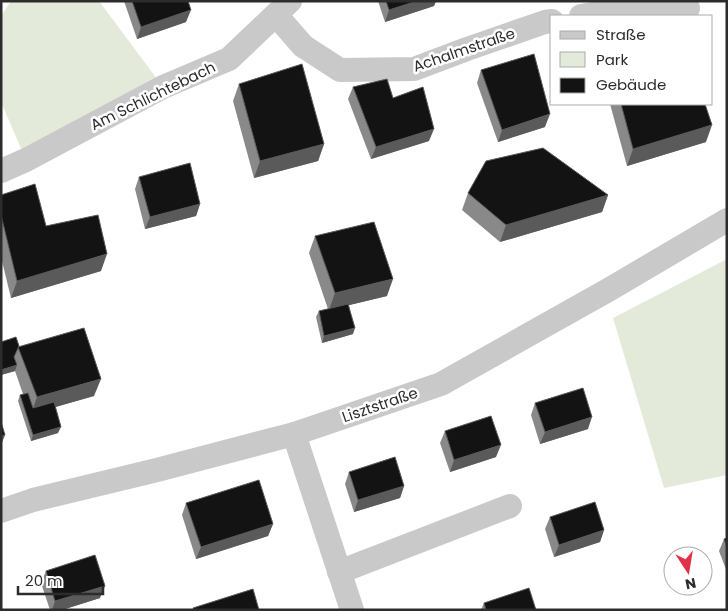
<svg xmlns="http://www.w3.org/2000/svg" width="728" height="611" viewBox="0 0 728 611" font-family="Poppins,sans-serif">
	<rect width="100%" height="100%" fill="#fff"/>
	<g fill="#e3eada">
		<path d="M11,1H99L163,87L26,160L1,102V16Z"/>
		<path d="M727,259V475L664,488L613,318Z"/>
	</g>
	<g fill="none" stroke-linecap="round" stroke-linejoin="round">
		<g stroke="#c9c9c9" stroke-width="24">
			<path d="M276,15L303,46L340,70L414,69L467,49L545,22L552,21"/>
			<path d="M581,16L634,7L688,8"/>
			<path d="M1,171L26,160L163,87L229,59L290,1"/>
			<path d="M294,434L352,610"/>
			<path d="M1,511L33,500L157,470L294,434L441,384L610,289L727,220"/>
			<path d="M339,572L510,506"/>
		</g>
	</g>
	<g fill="#898989">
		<path d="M124,1H188L186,22L137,39Z"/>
		<path d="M378,1H436L434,6L385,22Z"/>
		<path d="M481,70L545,127L498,142L477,83Z"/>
		<path d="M239,84L324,144L318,161L254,178L233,101Z"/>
		<path d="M353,87L393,98L429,141L371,159L348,99Z"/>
		<path d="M610,104H705L706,142L627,166Z"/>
		<path d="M139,177L200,204L196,216L145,229L135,189Z"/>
		<path d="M468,193L608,195L602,212L500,242L462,210Z"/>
		<path d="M1,195L46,226L101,271L11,298L1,257Z"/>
		<path d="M315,236L387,296L349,305L353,334L322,343L316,317L319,311L328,309L309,253Z"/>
		<path d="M19,346L94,396L55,407L58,433L31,441L18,401L20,395L23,394L15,371L1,375Z"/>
		<path d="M535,403L588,429L540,444L531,415Z"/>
		<path d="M445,431L496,457L450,472L440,443Z"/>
		<path d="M349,472L404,486L400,498L354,512L345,484Z"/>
		<path d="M186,503L273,524L268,536L196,559L182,515Z"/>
		<path d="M550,517L604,530L600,542L554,557L545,529Z"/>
		<path d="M727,538V572L719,551L724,539Z"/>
		<path d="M46,571L100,598L62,610H50L41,583Z"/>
		<path d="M484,603L536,610H481Z"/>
	</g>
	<g fill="#5a5a5a">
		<path d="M417,1H436L434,6L385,22L389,10Z"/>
		<path d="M191,10L186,22L137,39L141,27Z"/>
		<path d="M550,114L545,127L498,142L502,130Z"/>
		<path d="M712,125L706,142L627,166L633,149Z"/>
		<path d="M434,129L429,141L371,159L376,147Z"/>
		<path d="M324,144L318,161L254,178L260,161Z"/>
		<path d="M608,195L602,212L500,242L506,225Z"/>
		<path d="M200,204L196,216L145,229L150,217Z"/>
		<path d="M107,254L101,271L11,298L17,281Z"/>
		<path d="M393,279L387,296L329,310L335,293Z"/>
		<path d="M355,328L353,334L322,343L324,336Z"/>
		<path d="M17,365L15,371L1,375V370Z"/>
		<path d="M101,379L94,396L31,414L37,397Z"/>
		<path d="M592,417L588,429L540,444L545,432Z"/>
		<path d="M61,427L58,433L31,441L33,435Z"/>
		<path d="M5,435L1,445V436Z"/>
		<path d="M501,445L496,457L450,472L454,460Z"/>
		<path d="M404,486L400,498L354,512L358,500Z"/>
		<path d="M273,524L268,536L196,559L201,547Z"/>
		<path d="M604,530L600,542L554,557L559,545Z"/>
		<path d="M105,586L100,598L62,610H52L55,601Z"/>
	</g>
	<g fill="#131313" stroke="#5a5a5a">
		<path d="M132,1H188L191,10L141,27Z"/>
		<path d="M386,1H417L389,10Z"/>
		<path d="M534,54L550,114L502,130L481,70Z"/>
		<path d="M302,64L324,144L260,161L239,84Z"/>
		<path d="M387,79L393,98L423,87L434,129L376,147L353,87Z"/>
		<path d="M621,104H705L712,125L633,149Z"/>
		<path d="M543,148L608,195L506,225L468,193L486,161Z"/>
		<path d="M190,163L200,204L150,217L139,177Z"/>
		<path d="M35,184L46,226L98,215L107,254L17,281L1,215V195Z"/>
		<path d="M374,222L393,279L335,293L315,236Z"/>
		<path d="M348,304L355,328L324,336L319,311Z"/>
		<path d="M84,328L101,379L37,397L18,347Z"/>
		<path d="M16,337L19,346L14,357L17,365L1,370V342Z"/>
		<path d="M583,388L592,417L545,432L535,403Z"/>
		<path d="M28,393L33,408L54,402L61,427L33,435L20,395Z"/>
		<path d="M491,416L501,445L454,460L445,431Z"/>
		<path d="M1,422L5,435L1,436Z"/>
		<path d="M395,457L404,486L358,500L349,472Z"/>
		<path d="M259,480L273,524L201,547L186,503Z"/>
		<path d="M595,502L604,530L559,545L550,517Z"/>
		<path d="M727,538V547L724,539Z"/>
		<path d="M95,555L105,586L55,601L46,571Z"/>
		<path d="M529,588L536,610H486L484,603Z"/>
		<path d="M253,589L259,610H194L193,608Z"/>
	</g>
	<g text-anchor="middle" stroke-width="5" stroke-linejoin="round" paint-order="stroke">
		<g font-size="15" fill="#2c2c2c" stroke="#fff">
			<text transform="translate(464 50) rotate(-19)" y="5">Achalmstraße</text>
			<text transform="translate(153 96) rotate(-26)" y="5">Am Schlichtebach</text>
			<text transform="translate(380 405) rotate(-19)" y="5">Lisztstraße</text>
		</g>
	</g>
	<rect width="728" height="611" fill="none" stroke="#2c2c2c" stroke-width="5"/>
	<rect x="550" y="15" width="162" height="90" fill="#ffffff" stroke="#ababab"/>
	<rect x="560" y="31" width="25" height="8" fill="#c9c9c9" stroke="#ababab"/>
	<text x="596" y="40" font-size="15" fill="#2c2c2c">Straße</text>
	<rect x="560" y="52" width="25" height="15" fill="#e3eada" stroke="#ababab"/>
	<text x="596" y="65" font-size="15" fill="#2c2c2c">Park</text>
	<rect x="560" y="78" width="25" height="15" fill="#131313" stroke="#ababab"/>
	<text x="596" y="90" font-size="15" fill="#2c2c2c">Gebäude</text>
	<g transform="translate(688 571) rotate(168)"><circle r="24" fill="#ffffff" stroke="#ababab"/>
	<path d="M0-4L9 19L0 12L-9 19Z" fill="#e13148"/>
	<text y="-8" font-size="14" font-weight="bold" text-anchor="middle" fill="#2c2c2c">N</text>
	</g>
	<path d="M18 586v8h85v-8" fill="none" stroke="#2c2c2c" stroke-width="2.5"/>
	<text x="25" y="586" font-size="15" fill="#2c2c2c" stroke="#ffffff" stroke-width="4" paint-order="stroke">20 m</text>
</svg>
